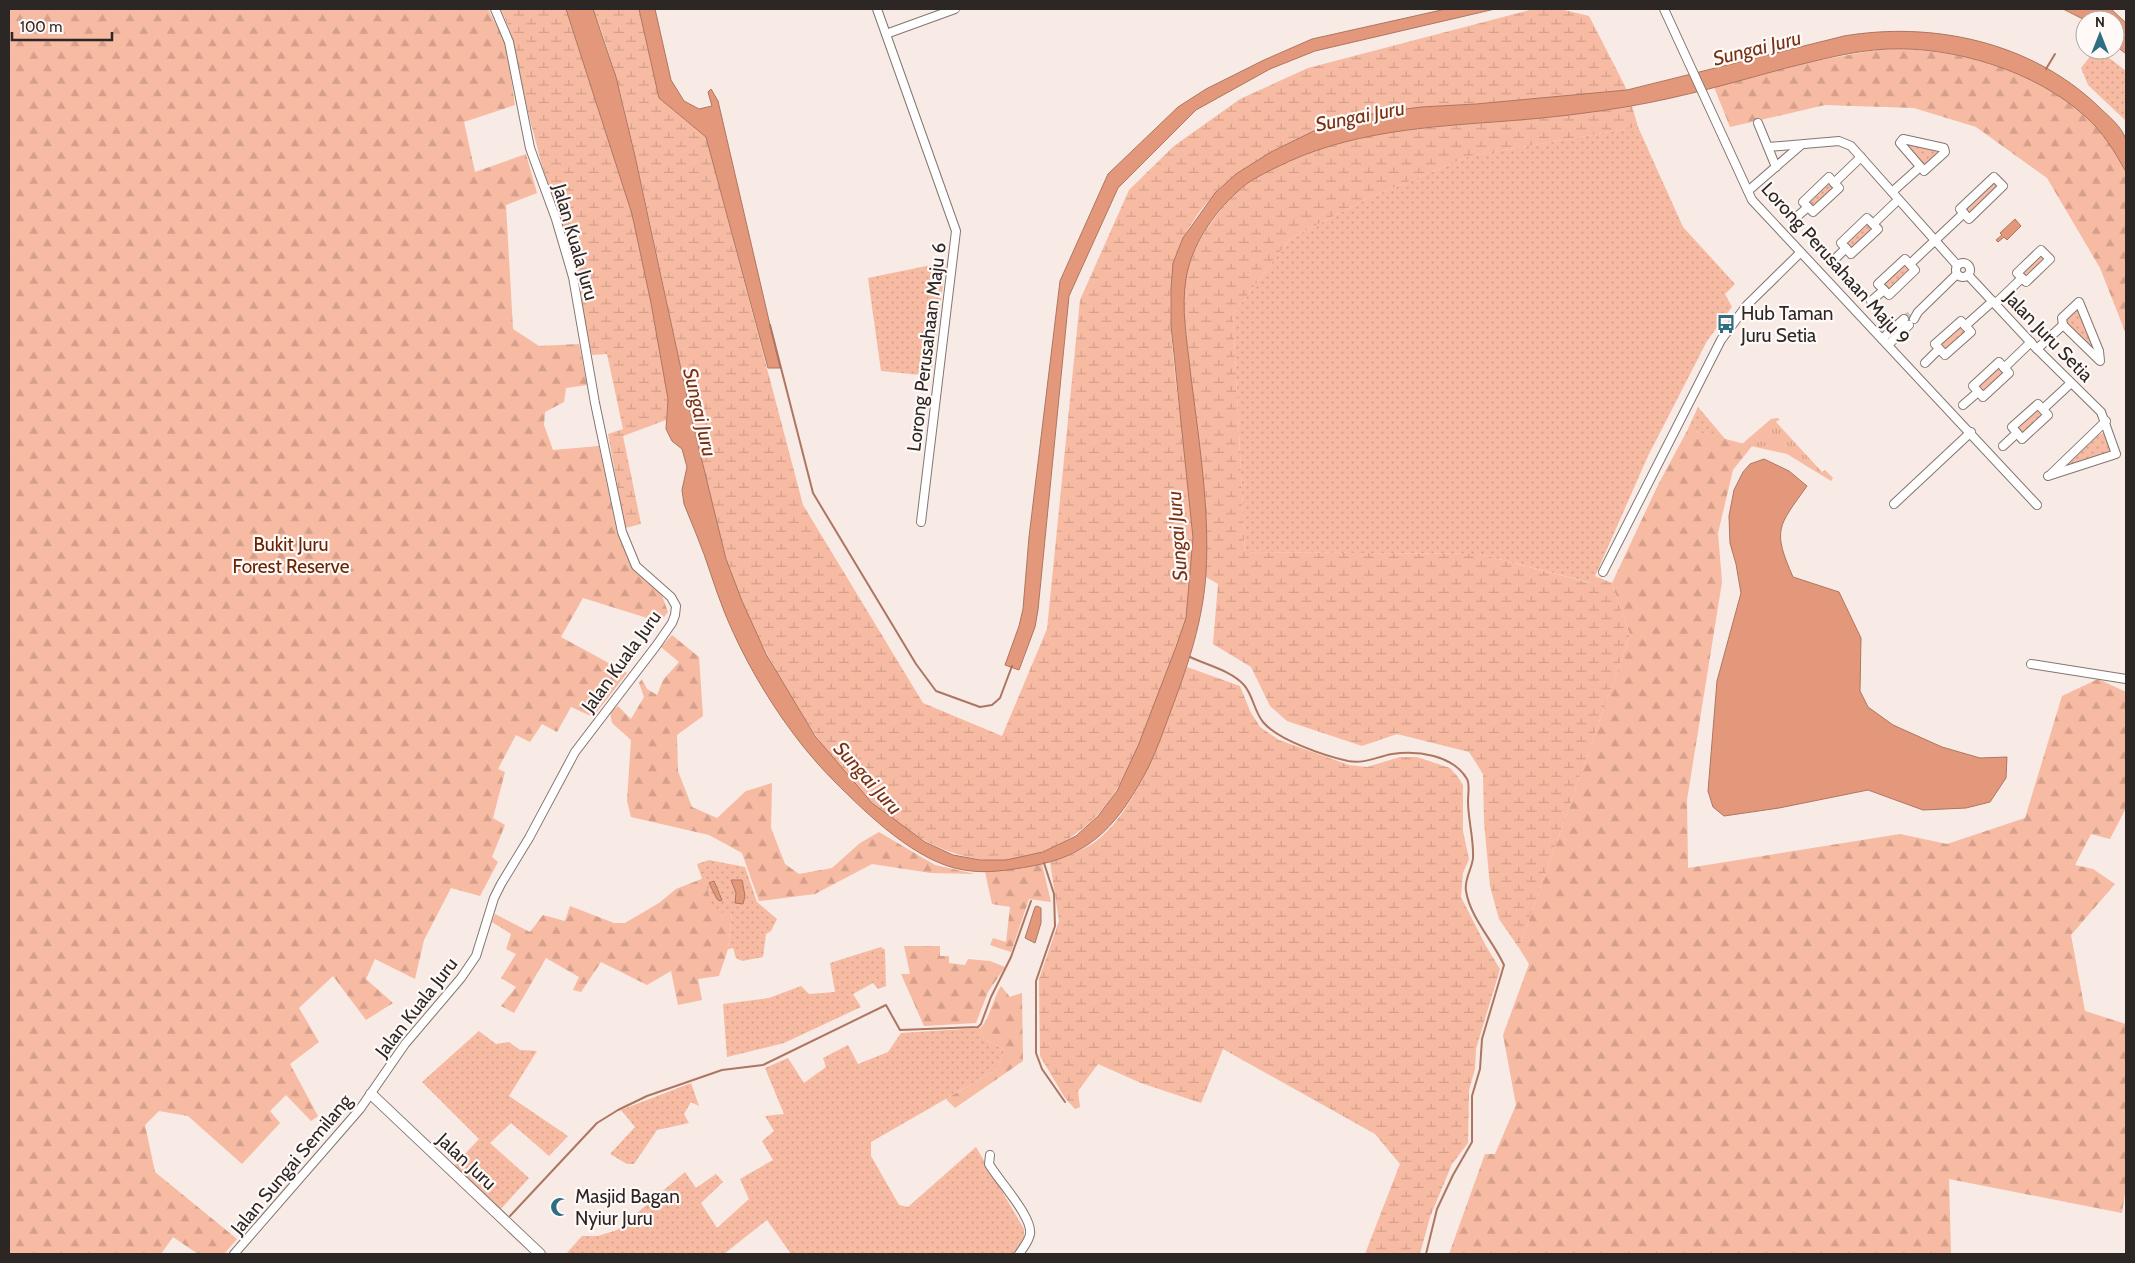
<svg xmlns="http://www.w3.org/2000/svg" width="2135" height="1263" viewBox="0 0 2135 1263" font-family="Cabin,sans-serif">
	<defs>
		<pattern id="grass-dots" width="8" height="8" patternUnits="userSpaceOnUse" patternTransform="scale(1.25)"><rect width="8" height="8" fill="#f7baa2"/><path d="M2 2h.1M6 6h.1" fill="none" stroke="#d4a08b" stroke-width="1.8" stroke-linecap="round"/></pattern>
		<pattern id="forest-firs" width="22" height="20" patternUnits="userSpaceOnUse" patternTransform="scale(1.25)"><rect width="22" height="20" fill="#f7baa2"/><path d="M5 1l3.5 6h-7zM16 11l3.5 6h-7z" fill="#d4a08b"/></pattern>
		<pattern id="wetland-marsh" width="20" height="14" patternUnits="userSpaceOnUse" patternTransform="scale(1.25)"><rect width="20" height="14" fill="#f7baa2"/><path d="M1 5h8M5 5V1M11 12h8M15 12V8" fill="none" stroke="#d4a08b"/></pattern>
		<pattern id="park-tufts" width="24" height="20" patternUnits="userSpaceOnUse" patternTransform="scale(1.25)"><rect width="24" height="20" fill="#f7baa2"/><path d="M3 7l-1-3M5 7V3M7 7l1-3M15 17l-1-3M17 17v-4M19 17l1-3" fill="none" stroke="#d4a08b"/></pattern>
	</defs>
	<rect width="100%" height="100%" fill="#f8eae4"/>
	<g fill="url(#grass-dots)">
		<path d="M2095,50H2099L2126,71V121L2088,85L2081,68Z"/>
		<path d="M1638,127L1683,227L1735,284L1725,294L1732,307L1707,341L1648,456L1592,583L1479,554L1245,552L1233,314L1290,239L1366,199L1470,156Z"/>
		<path d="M1908,143L1938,152L1940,154L1925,168L1905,146Z"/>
		<path d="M1827,182L1832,184L1834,189L1813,207L1807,201Z"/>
		<path d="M1993,183H1997L1998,187L1969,213L1966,212L1965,208Z"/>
		<path d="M1866,223L1871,225L1873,230L1852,248L1846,242Z"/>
		<path d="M2040,255L2045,260L2026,277H2023L2022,273Z"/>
		<path d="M946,262L931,376L881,371L868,278Z"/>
		<path d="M1905,266L1909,268L1911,272L1890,290L1884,284Z"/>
		<path d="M2076,309L2079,310L2097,354L2065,323V319Z"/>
		<path d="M1959,326L1964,327L1965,332L1945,350L1939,344Z"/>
		<path d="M1998,367L2003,369L2004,374L1984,392L1978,386Z"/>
		<path d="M1698,407L1726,440L1688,429Z"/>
		<path d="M2037,409L2042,411L2043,415L2022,434L2017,428Z"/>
		<path d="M2104,433L2111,452L2064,467L2100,434Z"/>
		<path d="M709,860L745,867L757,902L777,919L771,931L766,934L763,957L742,961L736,958L733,948L728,949L732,914L714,913L697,864Z"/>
		<path d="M881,947L885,950L886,986L878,989L873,983L853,994L861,1007L784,1043L727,1057L723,1004L769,998L801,986L809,994L835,992L830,963Z"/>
		<path d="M980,1028L984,1039L1005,1050L996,1070L871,1142V1156L899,1205L908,1207L976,1147L1024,1229V1238L1013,1254H791L767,1220L724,1254H566L582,1236H598L617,1230L685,1172L696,1188L716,1174L723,1182L701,1203L717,1228L749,1199L740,1179L773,1160L762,1141L774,1131L765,1116L784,1114L765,1068L788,1058L804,1083L826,1067L823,1058L848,1045L858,1064L888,1052L901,1033Z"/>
		<path d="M479,1031L496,1044L509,1042L520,1050L537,1051L509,1096L568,1136L549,1156L511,1123L490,1143L529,1178L499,1211L454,1166L479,1139L422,1082Z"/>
		<path d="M691,1083L699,1106L691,1102L684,1114L689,1123L657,1130L634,1164H627L610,1154L635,1127L621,1110Z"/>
	</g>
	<g fill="url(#forest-firs)">
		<path d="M9,9H488L506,44L515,105L464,122L475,172L526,154L537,193L506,205L513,329L539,346L579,344L587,385L566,388L564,402L545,412L544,425L553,450L599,446L617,533L634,569L661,593L668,612L660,622L583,598L561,637L627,673L593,717L571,707L557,732L542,724L530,742L516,735L498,769L505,772L493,818L505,825L492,857L498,862L480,896L451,888L424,940L415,979L375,959L366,979L393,1003L366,1020L333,976L299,1008L319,1042L290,1064L318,1116L311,1121L286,1095L270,1111L280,1123L242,1164L188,1116L159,1111L145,1125L155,1172L237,1239L224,1254H198L173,1237L161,1254H9Z"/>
		<path d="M1881,49C1959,47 2053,72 2103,135C2111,146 2121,158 2126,170C2130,182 2126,200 2126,212C2126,253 2126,293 2126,334L2100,268L2047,178L1976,127L1914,108L1825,105L1730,127L1714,87L1810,62Z"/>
		<path d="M1688,429L1752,446L1733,470L1718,533L1722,582L1687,800L1688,868L1900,834L1947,844L2025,818L2062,696L2098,679L2126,692V808L2110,839L2091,834L2075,865L2093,869L2115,884L2071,935L2085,1011L2126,1024V1187L2122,1213L1949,1179L1951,1254H1449L1485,1154H1495L1516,1105L1503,1035L1529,964L1519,948L1630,635L1612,583L1658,485Z"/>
		<path d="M672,635L699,657L703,716L677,735L678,771L692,807L717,818L746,791L772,783L771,828L785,864L799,874L832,868L860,843L879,832L935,865L975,874L931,873L872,864L815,894L759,901L742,853L709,835L631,817L627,801L631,740L612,723L610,712L618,706L631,719L644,697L639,683L642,679L647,689L657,695L663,680L679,662L661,647Z"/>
		<path d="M1042,864L1051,902L1029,899L1011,952L990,945L993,938L1006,942L1010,907L992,904L985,872Z"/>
		<path d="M704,878L714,912L732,913L728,949L719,976L698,979L702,1000L678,1005L671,971L647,985L601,962L581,992L573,990L579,977L546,958L514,1013L501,1006L516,987L501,978L516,954L506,949L511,934L492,922L495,914L530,932L543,915L565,921L570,906L614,923H625L659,903L676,889Z"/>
		<path d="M904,946H940V956H949V963L965,965L968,959L990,961L1005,967L988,992L976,1023L924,1026L901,974H910Z"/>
		<path d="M1001,986L1010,997L1022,993L1023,1061L955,1108L946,1099L996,1070L1005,1050L984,1039L980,1028C989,1021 993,998 1001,986Z"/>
	</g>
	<g fill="url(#wetland-marsh)">
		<path d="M501,9H566L632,214L651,303L668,399L666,420L623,436L641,524L625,528L608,434L623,429L607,354L592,355L567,241L541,162L528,112L512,36Z"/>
		<path d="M593,9H639L659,98L706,137L803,505L923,703L1002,736L1047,629L1080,300L1129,190L1174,146L1240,99L1308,68L1534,9H1560L1589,16L1627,90C1576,95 1524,101 1473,104C1425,107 1377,109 1331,124C1311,131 1291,144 1272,154C1249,167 1227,178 1210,199C1188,224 1172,253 1171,288C1166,397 1210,508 1186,617C1177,656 1158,694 1144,731C1124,783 1103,824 1051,848C996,874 942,856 896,822C851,788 819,744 791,696C765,652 740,605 725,556C717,528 711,499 704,470C680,370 661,269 638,168C626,115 614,60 593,9Z"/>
		<path d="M1632,106L1638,127L1470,156L1366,199L1290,239L1233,314L1245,552L1479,554L1591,583L1595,576L1612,583L1630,635L1519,948L1499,919L1490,886L1484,822L1483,774L1469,752L1397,734L1362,746L1287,721L1270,706L1251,667L1213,644L1218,584L1206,577V549C1201,490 1196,431 1190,372C1188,342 1180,309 1186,278C1190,256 1201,236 1214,219C1225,204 1237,189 1252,179C1330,129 1426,129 1515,120C1554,117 1593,111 1632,106Z"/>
		<path d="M1187,667L1240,686L1250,711L1260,727L1279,740L1349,765L1367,767L1400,757H1417L1450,768L1458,777L1463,785V831L1469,859L1463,873L1461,897L1486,946L1500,969L1476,1049L1475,1069L1469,1090L1468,1143L1452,1164L1430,1217L1420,1254H1365L1400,1164L1375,1134L1223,1049L1201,1103L1141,1083L1098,1064L1078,1091L1080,1107L1075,1109L1065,1098L1040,1056L1039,979L1059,921L1050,862C1064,857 1079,852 1092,844C1140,812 1167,719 1187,667Z"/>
	</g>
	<path fill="url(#park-tufts)" d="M1777,418L1780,419L1776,422L1822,472L1825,470L1833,478L1831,481L1787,454L1742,444L1771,419Z"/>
	<g fill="#e4987b" stroke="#ad7661">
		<path d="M566,9H593L616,77L635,156L692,420L726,559L742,601L766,654L815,736L872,803L925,842L953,855L980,860H1006L1043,852L1076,836L1098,816L1117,791L1138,746L1176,647L1186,618L1193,538L1171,325V289L1173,263L1183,238L1215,193L1236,174L1271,152L1324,126L1357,116L1421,107L1476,104L1627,90L1844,36C1933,21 2031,42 2098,106C2107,115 2124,128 2126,141C2128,150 2126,162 2126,172C2115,152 2103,132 2086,117C2036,71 1954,46 1886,49C1852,51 1819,60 1786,68C1735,82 1683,97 1631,106C1591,113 1548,118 1507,121C1427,127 1348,131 1275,168C1261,175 1248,181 1237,192C1213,214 1191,246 1186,279C1181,308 1187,340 1190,369C1198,435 1210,507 1206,573C1203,620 1189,662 1173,705C1165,726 1158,748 1148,768C1120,821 1094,855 1032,866C1009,870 987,874 964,870C917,863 867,814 834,781C789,736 748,671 724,611C714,586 707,560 697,536C693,525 688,515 684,504L682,490L687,467L682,449L672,441L666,429L668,399L651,303L632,214Z"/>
		<path d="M639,9H655L671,80L684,101L699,109L712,106L708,92L711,89L718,101L780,368H768L706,137L659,98Z"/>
		<path d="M1446,9H1495L1315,51L1270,69L1196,110L1118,188L1069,296L1038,610L1035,627L1019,670L1005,665L1019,626L1023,609L1029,537L1060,281L1108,174L1178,107L1206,89L1264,60L1312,39Z"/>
		<path d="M2063,9H2111L2126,23V54L2115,45V20H2085Z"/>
		<path d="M2015,219L2021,226L2007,240L2004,237L1998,242L1996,240L2002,235L2000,233Z"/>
		<path d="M1764,459L1789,471L1807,486C1778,527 1772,529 1793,577L1839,592L1861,638L1860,691L1868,707L1893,725L1942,747L1980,758L2007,757L2006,778L1990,802L1966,808L1923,810L1868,790L1779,808L1724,816L1713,807L1708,791L1717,681L1741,593L1736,564L1730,543L1729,516L1734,490L1743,472L1750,464Z"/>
		<path d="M731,880H742L745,896L743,904L735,903L736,893Z"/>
		<path d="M714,881L722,900L720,901L717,899L709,883Z"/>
		<path d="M1037,906L1041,908V923L1035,943L1025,938L1035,907Z"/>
	</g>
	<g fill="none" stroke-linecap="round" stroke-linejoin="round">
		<g stroke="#ad7661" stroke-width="2">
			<path d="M2046,69L2055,54"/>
			<path d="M770,325L813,493L916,664L936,691L980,707L992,705L1000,698L1012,666"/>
			<path d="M1190,657C1207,665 1232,671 1244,685C1253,695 1254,711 1263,722C1278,740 1325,756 1348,761C1365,764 1376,757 1392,754C1417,750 1453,755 1467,779C1470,784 1468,794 1468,801C1468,820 1474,839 1473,858C1472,869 1464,879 1466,891C1470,917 1493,941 1504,965L1482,1039L1480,1069L1472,1096V1142L1453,1175L1437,1209L1426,1254"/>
			<path d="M1044,863L1054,894L1055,926L1036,981V1053L1042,1069L1065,1102"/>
			<path d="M510,1216L597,1123L618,1110L647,1096L722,1070L763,1065L886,1005L900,1030L978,1027L981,1024L991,997L1011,957L1031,901"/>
		</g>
		<path stroke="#cfc3be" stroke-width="8" stroke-dasharray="8 4" stroke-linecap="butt" d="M1904,319L1910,315"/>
		<g stroke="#827671" stroke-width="10">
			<g id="minor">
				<path d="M877,9L956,231L921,522"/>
				<path d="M1664,9L1752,200L2037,505"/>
				<path d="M886,34L955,9"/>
				<path d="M1758,123L1776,167"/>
				<path d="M1903,139L1944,148L1945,152L1924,171L1900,143Z"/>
				<path d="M1768,147L1839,141L1851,146L1957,265"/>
				<path d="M1829,177L1839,188L1813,212L1803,202Z"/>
				<path d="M1994,177L2003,186L1969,219L1960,209Z"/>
				<path d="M1834,183L1861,157"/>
				<path d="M1748,191L1801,145"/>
				<path d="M1892,192L1920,167"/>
				<path d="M1867,218L1878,229L1851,254L1841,243Z"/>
				<path d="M1793,220L1808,207"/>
				<path d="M1873,224L1898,200"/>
				<path d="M2041,250L2050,259L2026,282L2017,273Z"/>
				<path d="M1905,259L1915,270L1889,295L1878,284Z"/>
				<path d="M1833,261L1846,248"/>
				<circle cx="1963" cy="270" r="7"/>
				<path d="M1910,264L1964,213"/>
				<path d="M1968,275L2037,349L2101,412L2116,454L2048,476"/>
				<path d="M1871,301L1884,290"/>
				<path d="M2079,302L2099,351L2100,361L2063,325L2062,318Z"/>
				<path d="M1996,303L2022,278"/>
				<path d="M1914,319L1918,312L1957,274"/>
				<path d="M1961,321L1971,332L1945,355L1935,344Z"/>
				<path d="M1965,326L1993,301"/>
				<path d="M1882,339L1904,319"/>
				<path d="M1888,345L1909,325"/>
				<path d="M2037,349L2063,325"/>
				<path d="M1999,362L2009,373L1983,397L1973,386Z"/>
				<path d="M1925,363L1939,349"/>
				<path d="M2004,368L2031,342"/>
				<path d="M2038,404L2048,415L2022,439L2012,427Z"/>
				<path d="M1963,405L1978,392"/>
				<path d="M2043,409L2071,383"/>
				<path d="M2003,446L2017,433"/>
				<path d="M2050,475L2106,421"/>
				<path d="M1894,504L1971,432"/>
				<path d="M1603,572L1721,340L1747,305L1800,253"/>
				<path d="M2031,664L2126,679"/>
				<path d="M990,1155L989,1164C998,1180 1033,1217 1030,1234C1029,1241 1023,1248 1019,1254"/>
				<path d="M234,1254L360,1109L405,1044L461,978L476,956L494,898L501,884L529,838L575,752L656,646L672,623L675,615L676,606L671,597L636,566L622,532L595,403L573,277L556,219L530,148L509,42L495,9"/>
			</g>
		</g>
		<g stroke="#827671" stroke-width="12">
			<path id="tertiary" d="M371,1094L540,1254"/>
		</g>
		<use href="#minor" stroke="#fff" stroke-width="8"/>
		<use href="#tertiary" stroke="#fff" stroke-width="10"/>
	</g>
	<defs>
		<g id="bus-bare" transform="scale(1.5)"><path d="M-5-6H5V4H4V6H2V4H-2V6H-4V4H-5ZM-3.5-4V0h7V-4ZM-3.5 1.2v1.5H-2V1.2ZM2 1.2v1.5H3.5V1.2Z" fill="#2e6e82" stroke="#fff9f7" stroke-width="2.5" paint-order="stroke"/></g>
		<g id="mosque-bare" transform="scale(1.5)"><path d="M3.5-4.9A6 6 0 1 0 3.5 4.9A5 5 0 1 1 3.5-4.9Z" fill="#2e6e82" stroke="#fff9f7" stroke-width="2.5" paint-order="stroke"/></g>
	</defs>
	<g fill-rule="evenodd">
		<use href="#bus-bare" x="1726" y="324"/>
		<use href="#mosque-bare" x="560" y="1207"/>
	</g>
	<g text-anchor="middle" stroke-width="4.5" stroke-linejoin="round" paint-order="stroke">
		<g font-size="19" fill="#2c2725" stroke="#fff9f7">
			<text transform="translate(576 242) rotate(74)" y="7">Jalan Kuala Juru</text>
			<text transform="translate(1836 263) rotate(48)" y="7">Lorong Perusahaan Maju 9</text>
			<text transform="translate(2049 336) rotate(46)" y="7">Jalan Juru Setia</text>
			<text transform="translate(926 347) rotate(-83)" y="7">Lorong Perusahaan Maju 6</text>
			<text transform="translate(621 661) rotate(-54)" y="7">Jalan Kuala Juru</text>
			<text transform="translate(416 1007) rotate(-52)" y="7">Jalan Kuala Juru</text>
			<text transform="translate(467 1161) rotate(43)" y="7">Jalan Juru</text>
			<text transform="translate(291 1164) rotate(-50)" y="7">Jalan Sungai Semilang</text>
		</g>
		<g font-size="19" fill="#2c2725" stroke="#fff9f7" text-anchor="start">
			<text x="1741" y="320">Hub Taman<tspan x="1741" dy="22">Juru Setia</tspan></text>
			<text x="575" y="1203">Masjid Bagan<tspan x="575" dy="22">Nyiur Juru</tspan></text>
		</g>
		<g font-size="19" fill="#672403" stroke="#fff9f7">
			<text x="291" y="551">Bukit Juru<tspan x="291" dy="22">Forest Reserve</tspan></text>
		</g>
		<g font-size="20" font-style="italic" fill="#773215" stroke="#fff9f7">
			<text transform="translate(1757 48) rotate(-14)" y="7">Sungai Juru</text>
			<text transform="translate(1360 116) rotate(-11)" y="7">Sungai Juru</text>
			<text transform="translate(700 412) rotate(77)" y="7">Sungai Juru</text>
			<text transform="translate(1177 536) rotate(-94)" y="7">Sungai Juru</text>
			<text transform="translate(868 778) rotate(48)" y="7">Sungai Juru</text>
		</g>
	</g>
	<rect width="2135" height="1263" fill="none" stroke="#2c2725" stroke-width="20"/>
	<g transform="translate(2100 35)"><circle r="24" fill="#fff9f7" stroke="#aba5a3"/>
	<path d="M0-4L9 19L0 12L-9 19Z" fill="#2e6e82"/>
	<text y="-8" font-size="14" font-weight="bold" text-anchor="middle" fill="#2c2725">N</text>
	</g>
	<path d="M12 32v8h100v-8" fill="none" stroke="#2c2725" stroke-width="2.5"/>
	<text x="20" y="32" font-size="15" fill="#2c2725" stroke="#fff9f7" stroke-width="4" paint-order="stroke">100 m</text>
</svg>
